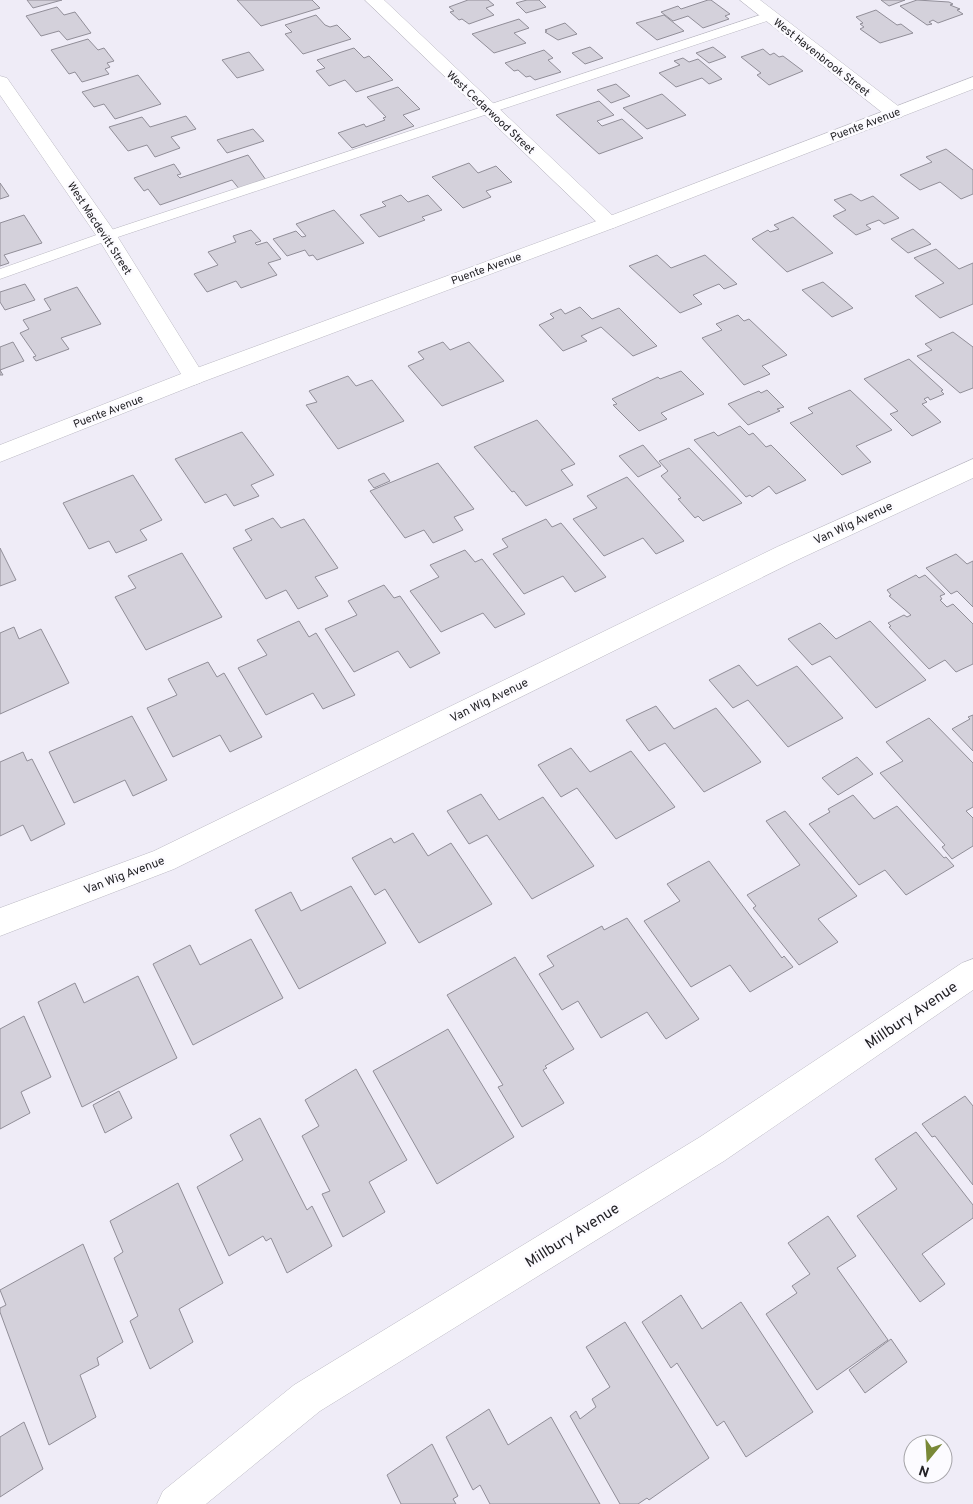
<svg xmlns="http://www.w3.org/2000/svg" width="973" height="1504" viewBox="0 0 973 1504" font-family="Overpass,sans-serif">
	<rect width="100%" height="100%" fill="#efecf7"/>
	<g fill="#d4d1db" stroke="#918e98">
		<path d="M27,0H62L33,8Z"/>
		<path d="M237,0H312L320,8L261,26Z"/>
		<path d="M468,0H488L494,5L486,8L494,15L469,24L462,19L459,20L450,12L454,11L449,7Z"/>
		<path d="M527,0H539L546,7L526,13L516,3Z"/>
		<path d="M708,0H711L730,14L725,16L729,19L703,28L688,16L673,21L661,12L678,6L681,9Z"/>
		<path d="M881,0H905L889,6Z"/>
		<path d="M917,0L949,2L953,4L950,5L960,9L957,10L963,14L938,23L933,20L929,22L932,24L927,25L900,6Z"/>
		<path d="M57,7L64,15L75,12L91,33L67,40L59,31L41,36L26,16Z"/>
		<path d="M876,10L897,25L901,24L913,33L880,43L860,29L864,27L860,24L863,23L856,17Z"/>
		<path d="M316,15L325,25L330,27L337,25L351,39L303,54L285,34L292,32L285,25Z"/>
		<path d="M664,15L684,31L657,40L636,23Z"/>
		<path d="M519,19L529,28L514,33L526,43L494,53L472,34Z"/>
		<path d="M565,23L577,34L558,40L545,32L547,31L545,30Z"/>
		<path d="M88,39L98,50L104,48L114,61L107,63L110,67L105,69L109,74L82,82L75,72L69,74L51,50Z"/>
		<path d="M590,47L603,58L585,64L572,53Z"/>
		<path d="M713,47L726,57L709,63L696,53Z"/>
		<path d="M354,48L364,58L369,56L393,80L356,92L345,80L329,86L316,71L325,68L317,60Z"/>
		<path d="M763,49L770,55L774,53L779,57L783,56L803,71L769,85L757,75L761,73L741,57Z"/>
		<path d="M544,50L553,58L548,60L561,72L535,80L530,76L526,77L518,70L514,71L505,63Z"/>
		<path d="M249,52L264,70L237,78L222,60Z"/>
		<path d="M683,58L689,62L698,59L722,79L709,84L702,78L676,87L659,73L680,65L674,61Z"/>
		<path d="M138,75L161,104L115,119L104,104L94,107L82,92Z"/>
		<path d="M616,84L630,96L611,103L597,90Z"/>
		<path d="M398,87L420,109L403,115L414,126L352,148L338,133L364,124L366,127L385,120L383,118L386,117L367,97Z"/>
		<path d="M662,94L686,115L647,129L623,108Z"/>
		<path d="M599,101L614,115L597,121L602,126L622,119L643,138L599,154L556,115Z"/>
		<path d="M186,116L196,129L171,137L180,148L155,157L147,145L128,151L109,127L142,117L150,127Z"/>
		<path d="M253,129L264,141L227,153L217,140Z"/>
		<path d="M946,149L973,170V194L961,199L940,182L920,190L900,175L932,162L926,157Z"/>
		<path d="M248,155L266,180L240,190L232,180L160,205L148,189L144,191L134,178L174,164L181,174L177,175L180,178Z"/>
		<path d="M469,163L478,173L496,166L512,182L486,191L491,197L463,208L432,177Z"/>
		<path d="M0,183L9,196L0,199Z"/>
		<path d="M851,194L861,201L873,196L899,218L884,224L879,220L866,225L871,229L856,235L833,216L846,210L834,200Z"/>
		<path d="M401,195L408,202L428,195L442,210L422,217L425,220L379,237L360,215L386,206L382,202Z"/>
		<path d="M334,210L364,243L317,260L313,255L309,256L305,250L287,256L273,239L296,231L302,237L306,236L296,224Z"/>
		<path d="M24,215L42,243L4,255L9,263L0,266V223Z"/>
		<path d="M793,217L833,253L787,272L752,239L768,230L770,232L779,229L774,225Z"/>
		<path d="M913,229L931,244L908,253L891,239Z"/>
		<path d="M251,230L261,241L255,243L257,245L267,242L281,259L268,263L277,275L241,288L236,281L207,292L194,274L218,265L208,252L236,242L233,236Z"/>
		<path d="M936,249L959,269L973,263V304L940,318L915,296L944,283L914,258Z"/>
		<path d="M657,255L671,268L705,255L737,284L724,289L719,284L693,295L702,304L680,313L629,266Z"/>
		<path d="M823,282L853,308L832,317L802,290Z"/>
		<path d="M25,284L35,300L5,310L0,302V292Z"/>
		<path d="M77,287L101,324L61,338L69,349L36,361L33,357L36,356L20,333L29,329L23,320L51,310L44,299Z"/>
		<path d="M580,307L592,319L619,308L657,346L633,356L601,327L581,336L587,341L563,351L539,325L554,318L550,314L561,309L565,314Z"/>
		<path d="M738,315L744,321L749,319L787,355L762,366L770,374L744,385L702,338L722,330L716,324Z"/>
		<path d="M953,332L973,347V388L960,393L917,356L932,350L925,344Z"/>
		<path d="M13,342L24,361L0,370L3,375H0V347Z"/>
		<path d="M443,342L450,350L469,342L504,381L442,406L408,366L424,359L418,352Z"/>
		<path d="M909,359L943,390L941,391L944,394L930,400L928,397L924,399L927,402L922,404L941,422L912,436L890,414L898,411L864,379Z"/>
		<path d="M681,371L704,394L661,413L667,419L639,431L613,405L617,404L612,399L658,377L660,379Z"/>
		<path d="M348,376L356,386L372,380L404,421L338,449L306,405L317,402L309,391Z"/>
		<path d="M767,390L784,407L777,409L780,411L748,425L728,404L759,391L761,393Z"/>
		<path d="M850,390L892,430L856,446L871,462L842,475L790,423L813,413L808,408Z"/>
		<path d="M537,420L575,464L561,470L573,485L526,506L514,491L512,492L474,447Z"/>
		<path d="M740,426L749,435L753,433L766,447L771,445L806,480L776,494L769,486L752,497L750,495L746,497L694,440L714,432L718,436Z"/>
		<path d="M242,432L274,475L251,485L259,496L234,506L226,494L205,503L175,459Z"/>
		<path d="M643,445L661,466L638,477L619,456Z"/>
		<path d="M689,448L742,503L703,521L698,516L695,518L678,499L681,498L661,476L668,471L659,461Z"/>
		<path d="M438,463L474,509L454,517L463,530L433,543L424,530L405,538L370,491Z"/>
		<path d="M384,473L390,481L374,488L368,480Z"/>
		<path d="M133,475L162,520L140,530L147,540L116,553L109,541L89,549L63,503Z"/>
		<path d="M627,477L684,541L656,554L643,538L604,556L573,519L597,508L587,496Z"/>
		<path d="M273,518L281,528L304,519L338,568L315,577L328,596L298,609L286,590L266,599L233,548L252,540L245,530Z"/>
		<path d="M546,519L552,527L561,523L606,577L575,592L563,576L524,594L493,554L508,547L502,539Z"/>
		<path d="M0,548L16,580L0,586Z"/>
		<path d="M465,550L475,562L482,559L525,614L495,628L483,613L441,632L410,591L439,577L430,565Z"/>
		<path d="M182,553L222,617L146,650L115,597L136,588L128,576Z"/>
		<path d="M956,554L967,564L973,561V607L957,591L951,594L926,568Z"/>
		<path d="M916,575L919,578L925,575L945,594L940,596L942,599L940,600L947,607L953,604L973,624V664L956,672L945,660L929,669L889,627L891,626L888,623L904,615L907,617L911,615L889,596L891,595L887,590Z"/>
		<path d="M384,585L394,598L400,596L440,653L410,668L398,651L354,672L325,629L357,615L348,601Z"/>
		<path d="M299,621L309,637L316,633L355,695L323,709L313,693L266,715L238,668L267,655L257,640Z"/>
		<path d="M870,621L926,680L876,708L830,656L812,665L788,639L820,623L836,639Z"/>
		<path d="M14,627L19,639L41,629L69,683L0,714V633Z"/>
		<path d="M208,662L217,677L224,673L262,737L230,752L220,735L173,757L147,708L177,695L168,679Z"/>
		<path d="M739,665L757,686L797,666L843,718L788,747L748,700L733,708L709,680Z"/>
		<path d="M656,706L674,729L716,708L761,762L704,792L665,743L649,751L626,720Z"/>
		<path d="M973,715V751L952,729L970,719L968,717Z"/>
		<path d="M132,716L167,780L133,796L125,780L74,803L49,752Z"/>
		<path d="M929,718L973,763V807L966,811L973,818V846L952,859L942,847L945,845L880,773L903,761L886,742Z"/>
		<path d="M571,748L590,772L631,751L675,807L616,839L577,788L561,797L538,765Z"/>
		<path d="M23,752L27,761L32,759L65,824L31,841L23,825L0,836V762Z"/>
		<path d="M857,757L873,774L838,795L822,778Z"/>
		<path d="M481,794L499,820L543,797L594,866L532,899L487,835L469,844L447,811Z"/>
		<path d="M853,795L874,819L897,806L944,858L946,857L954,866L906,895L885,870L859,885L809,824L830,812L828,809Z"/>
		<path d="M785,811L857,896L818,919L838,942L799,965L753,908L756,906L747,895L800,865L766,821Z"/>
		<path d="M413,833L428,856L451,843L492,904L419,943L385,889L375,895L352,858L391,838L394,843Z"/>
		<path d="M709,861L782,958L784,956L793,967L750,992L730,965L691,987L644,921L680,901L667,884Z"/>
		<path d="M351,886L386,943L299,989L255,910L291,892L301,911Z"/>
		<path d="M627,918L699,1019L666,1039L647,1012L601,1038L578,1001L562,1010L539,974L554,966L547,956L602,926L604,930Z"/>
		<path d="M251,939L283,998L193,1045L153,964L190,945L200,965Z"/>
		<path d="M515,957L574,1049L545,1066L547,1068L543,1070L564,1103L522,1127L498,1087L503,1085L447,995Z"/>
		<path d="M138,976L177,1058L82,1107L38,1002L75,983L84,1003Z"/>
		<path d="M24,1016L51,1077L21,1092L30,1113L0,1129V1029Z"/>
		<path d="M448,1029L514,1137L437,1184L373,1071Z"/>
		<path d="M356,1069L407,1160L369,1182L385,1212L343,1237L322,1194L330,1191L302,1136L319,1126L305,1100Z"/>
		<path d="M119,1091L132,1118L105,1133L93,1105Z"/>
		<path d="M965,1096L973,1106V1185L935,1136L932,1137L922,1124Z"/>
		<path d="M260,1118L307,1210L312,1206L332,1246L287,1273L271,1238L266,1241L263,1236L229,1256L197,1187L243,1160L230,1135Z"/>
		<path d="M916,1132L973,1205V1218L922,1254L945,1284L920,1302L857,1216L897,1189L875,1159Z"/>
		<path d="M178,1183L223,1283L179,1309L193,1342L150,1369L130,1321L138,1316L114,1258L123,1252L110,1221Z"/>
		<path d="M828,1216L856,1256L837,1268L888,1340L817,1390L766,1314L797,1293L792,1286L810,1274L788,1243Z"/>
		<path d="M83,1244L123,1342L97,1358L99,1365L80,1375L96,1417L49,1445L0,1312V1308L6,1305L0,1290Z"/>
		<path d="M681,1295L702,1329L741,1302L813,1412L746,1457L724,1421L717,1426L677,1363L671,1368L642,1322Z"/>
		<path d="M625,1322L709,1458L649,1500L647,1498L638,1504H620L570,1416L576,1411L580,1419L596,1407L592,1399L610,1387L586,1347Z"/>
		<path d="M891,1339L907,1362L865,1393L849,1370Z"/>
		<path d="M489,1409L508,1445L551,1417L600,1504H490L480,1485L473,1490L446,1437Z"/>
		<path d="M24,1422L43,1469L0,1497V1437Z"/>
		<path d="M432,1444L458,1496L453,1499L456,1504H401L387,1475Z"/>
	</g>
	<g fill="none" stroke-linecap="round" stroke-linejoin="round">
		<g stroke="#bbb9c3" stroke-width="1">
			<path id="lane" d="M769,12L773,13L775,16L773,19L112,239L0,279V269L102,233Z"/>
		</g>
		<g stroke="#bbb9c3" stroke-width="1">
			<g id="street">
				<path d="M365,0H384L616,219L619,223L616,227L609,229L602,227Z"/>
				<path d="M740,0H760L902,109L904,113L902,117L895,119L888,117Z"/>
				<path d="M0,76L7,78L114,231L205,377L202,382L194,385L186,382L98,238L0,95Z"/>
				<path d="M973,459V478L795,561L174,869L0,936V908L154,851L777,547Z"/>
				<path d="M973,959V990L724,1161L320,1411L206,1504H157L163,1491L294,1385L700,1137L962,963Z"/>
			</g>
		</g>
		<g stroke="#bbb9c3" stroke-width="1">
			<path id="secondary" d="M973,77V89L616,227L202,382L0,462V445L186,372L602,219Z"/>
		</g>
		<use href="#lane" fill="#fff" fill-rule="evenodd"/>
		<use href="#street" fill="#fff" fill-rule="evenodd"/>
		<use href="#secondary" fill="#fff" fill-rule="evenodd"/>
	</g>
	<g text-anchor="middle" stroke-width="5" stroke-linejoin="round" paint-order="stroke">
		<g font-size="11" fill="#232226" stroke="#fcfbff">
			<text transform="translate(822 57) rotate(38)" y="4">West Havenbrook Street</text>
			<text transform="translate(491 112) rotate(43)" y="4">West Cedarwood Street</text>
			<text transform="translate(865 124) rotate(-21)" y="4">Puente Avenue</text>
			<text transform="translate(100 228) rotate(57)" y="4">West Macdevitt Street</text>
			<text transform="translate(486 268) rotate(-20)" y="4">Puente Avenue</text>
			<text transform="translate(108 411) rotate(-21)" y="4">Puente Avenue</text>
		</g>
		<g font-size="12" fill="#232226" stroke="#fcfbff">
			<text transform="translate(853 523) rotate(-25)" y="4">Van Wig Avenue</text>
			<text transform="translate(489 700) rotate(-26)" y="4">Van Wig Avenue</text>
			<text transform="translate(124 875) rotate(-21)" y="4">Van Wig Avenue</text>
		</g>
		<g font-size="15" fill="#232226" stroke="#fcfbff">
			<text transform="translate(911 1015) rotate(-34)" y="5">Millbury Avenue</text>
			<text transform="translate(572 1235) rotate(-32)" y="5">Millbury Avenue</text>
		</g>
	</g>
	<g transform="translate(928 1459) rotate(198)"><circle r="24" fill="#fcfbff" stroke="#a5a4a8"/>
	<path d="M0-4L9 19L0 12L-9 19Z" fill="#798837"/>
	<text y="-8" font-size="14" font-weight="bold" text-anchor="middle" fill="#232226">N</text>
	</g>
</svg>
